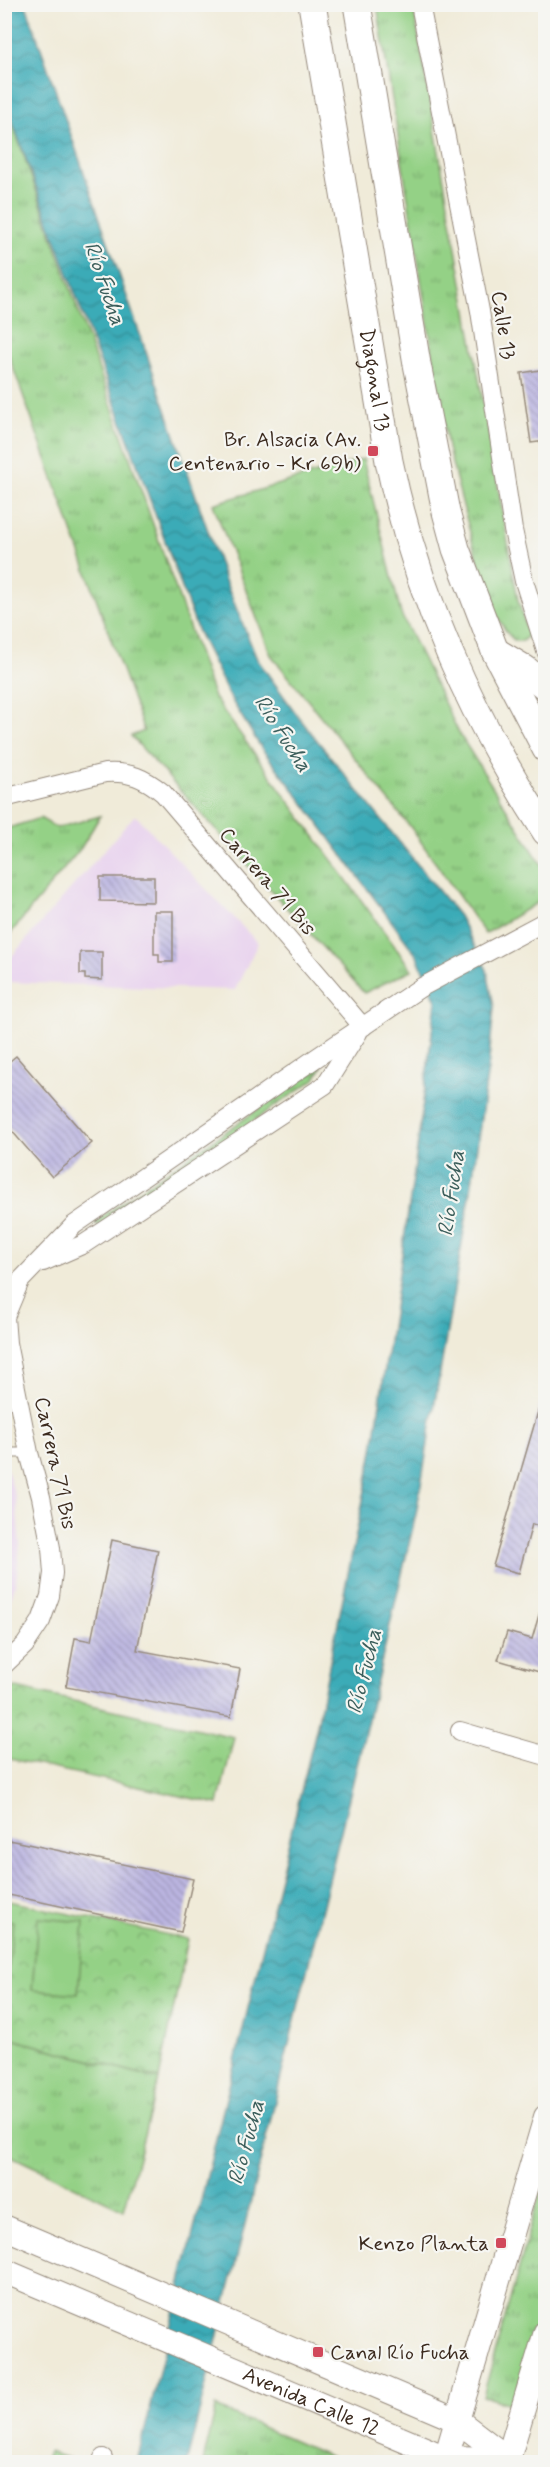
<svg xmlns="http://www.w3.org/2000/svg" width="550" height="2467" viewBox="0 0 550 2467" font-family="Mynerve,sans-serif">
	<defs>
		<pattern id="grass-tufts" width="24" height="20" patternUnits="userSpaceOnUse" patternTransform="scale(1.5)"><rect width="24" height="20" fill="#94d186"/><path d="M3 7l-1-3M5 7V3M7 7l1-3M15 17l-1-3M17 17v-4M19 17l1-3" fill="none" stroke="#7aaa6d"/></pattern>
		<pattern id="park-crowns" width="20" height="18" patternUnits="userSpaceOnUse" patternTransform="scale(1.5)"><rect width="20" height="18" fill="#94d186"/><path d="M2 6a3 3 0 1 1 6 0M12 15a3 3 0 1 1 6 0" fill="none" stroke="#7aaa6d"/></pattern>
		<pattern id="water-waves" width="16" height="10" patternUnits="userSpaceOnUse" patternTransform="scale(1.5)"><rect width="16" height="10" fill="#3babb7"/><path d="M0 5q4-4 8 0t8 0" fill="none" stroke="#338b94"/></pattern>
		<pattern id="building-back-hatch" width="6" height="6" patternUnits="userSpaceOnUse" patternTransform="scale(1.5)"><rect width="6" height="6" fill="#bbb5e1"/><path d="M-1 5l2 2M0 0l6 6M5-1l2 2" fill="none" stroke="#9993b6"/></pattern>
	</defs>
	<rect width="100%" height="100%" fill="#f6f6f2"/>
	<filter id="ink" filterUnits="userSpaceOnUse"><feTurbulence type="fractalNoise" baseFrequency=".0167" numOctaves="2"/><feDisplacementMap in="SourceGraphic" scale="12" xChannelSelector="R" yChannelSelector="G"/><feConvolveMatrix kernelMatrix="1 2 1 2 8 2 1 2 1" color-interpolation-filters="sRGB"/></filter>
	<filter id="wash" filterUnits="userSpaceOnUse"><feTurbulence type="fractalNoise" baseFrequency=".008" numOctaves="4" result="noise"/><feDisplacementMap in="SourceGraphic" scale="24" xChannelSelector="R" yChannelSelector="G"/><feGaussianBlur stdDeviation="1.35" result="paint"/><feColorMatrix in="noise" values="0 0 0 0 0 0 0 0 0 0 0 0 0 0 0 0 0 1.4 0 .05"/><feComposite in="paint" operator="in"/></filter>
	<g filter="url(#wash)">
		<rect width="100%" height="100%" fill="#f0ebd9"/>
		<g fill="#e8d2ee">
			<path d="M135,815L258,943L235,990L5,982V964Z"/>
			<path d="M4,1459L16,1499L20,1544L16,1582L5,1616Z"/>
		</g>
		<g fill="url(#grass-tufts)" stroke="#687e52" stroke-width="1.5">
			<path d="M377,5H413L518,600L528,635L523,641H515L508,634L494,612L473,544L448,448Z"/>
			<path d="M4,99L214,698L412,970L364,993L131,736L144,731L5,345Z"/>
			<path d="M363,459L401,614L460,735L545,870V898L485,934L412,829L271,655L213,504Z"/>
			<path d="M100,816L81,848L5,940V829L40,818L57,828Z"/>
			<path d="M323,1065L315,1079L98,1227L94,1222Z"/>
			<path d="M5,2037L159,2079L124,2210L5,2153Z"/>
			<path d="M545,2175V2297L514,2405L483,2396Z"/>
			<path d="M216,2407L340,2461V2462H203Z"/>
		</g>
		<g fill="url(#park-crowns)" stroke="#687e52" stroke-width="1.5">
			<path d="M12,1687L234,1737L218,1804L5,1758V1696Z"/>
			<path d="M4,1900L188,1939L159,2079L5,2037Z"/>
			<path d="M49,2452L79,2462H45Z"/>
		</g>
		<g fill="#94d186" stroke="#687e52" stroke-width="1.5">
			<path d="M38,1918L84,1922L78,1994L32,1990Z"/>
			<path d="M5,1921L13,1922L5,2008L4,1921Z"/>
		</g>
		<path fill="url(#water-waves)" stroke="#3b6a6a" stroke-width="1.5" d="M5,5H26L226,583L257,659L300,719L459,916L487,970L494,1007L489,1061L471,1190L416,1514L362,1745L187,2462H137L316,1730L372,1456L414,1172L436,1001L417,956L300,798L262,749L232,701L198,632L5,101Z"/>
		<g id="blocks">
			<g fill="url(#building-back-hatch)">
				<path d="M546,369V441L531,443L521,373Z"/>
				<path d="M100,877H154V902L100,901Z"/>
				<path d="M154,911H173V962H159V954H154Z"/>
				<path d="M80,952H102V980L85,979V974H80Z"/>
				<path d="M16,1056L92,1143L52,1177L4,1122V1066Z"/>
				<path d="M542,1398H546V1504L539,1526L532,1524L519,1573L493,1566Z"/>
				<path d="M112,1540L158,1550L137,1650L240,1669L231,1717L66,1687L75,1638L91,1641Z"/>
				<path d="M541,1608H546V1674L498,1660L507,1632L532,1639Z"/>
				<path d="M4,1839L193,1879L181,1932L4,1894Z"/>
			</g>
		</g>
	</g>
	<g filter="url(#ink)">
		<use href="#blocks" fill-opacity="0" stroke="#968a7c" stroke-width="1.5"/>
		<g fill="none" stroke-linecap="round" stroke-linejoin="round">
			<g stroke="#968a7c" stroke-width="11">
				<path id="service" d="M4,1453H29"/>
			</g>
			<g stroke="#968a7c" stroke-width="20">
				<g id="minor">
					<path d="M420,4L480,311L513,530L524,581L546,651"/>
					<path d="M4,798L105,773C129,771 145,778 163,793L363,1027"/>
					<path d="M43,1262L84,1244L325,1085L358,1033"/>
					<path d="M4,1665L25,1645L41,1621L50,1596L53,1573L51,1548L41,1497L29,1453L7,1343L5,1317L20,1281L74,1225L316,1058L420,988L546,921"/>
					<path d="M460,1731L546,1756"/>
					<path d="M102,2462L103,2458"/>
				</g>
			</g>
			<g stroke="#968a7c" stroke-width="26">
				<g id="secondary">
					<path d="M4,2227L457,2420L508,2459"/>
					<path id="s1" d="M4,2271L446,2458L508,2459"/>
					<path d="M446,2458L546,2117"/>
					<path d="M508,2459L546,2332"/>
				</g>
			</g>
			<g stroke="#968a7c" stroke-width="29">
				<g id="primary">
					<path id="s2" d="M312,4L389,461C417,596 471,716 546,832"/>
					<path d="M357,4L417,364L446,512L456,549L495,651L546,749"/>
					<path d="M495,651L525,669L546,687"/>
				</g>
			</g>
			<use href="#service" stroke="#fff" stroke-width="9"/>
			<use href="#minor" stroke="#fff" stroke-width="18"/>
			<use href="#secondary" stroke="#fff" stroke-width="24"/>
			<use href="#primary" stroke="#fff" stroke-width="27"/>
		</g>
	</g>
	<g fill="#d1495b" stroke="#f6f6f2" stroke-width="2">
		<rect x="367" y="445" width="12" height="12" rx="3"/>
		<rect x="495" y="2237" width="12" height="12" rx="3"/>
		<rect x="312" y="2346" width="12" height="12" rx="3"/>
	</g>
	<g text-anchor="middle" stroke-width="4.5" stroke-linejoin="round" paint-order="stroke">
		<g font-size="21" fill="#3b2a1e" stroke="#f6f6f2">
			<text transform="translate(504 325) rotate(81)" y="7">Calle 13</text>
			<text dy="7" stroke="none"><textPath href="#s2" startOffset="381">Diagonal 13</textPath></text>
			<text transform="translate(268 881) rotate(49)" y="7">Carrera 71 Bis</text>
			<text transform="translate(56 1463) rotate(78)" y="7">Carrera 71 Bis</text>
			<text dy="7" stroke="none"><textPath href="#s1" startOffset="334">Avenida Calle 12</textPath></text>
		</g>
		<g font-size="21" fill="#3b2a1e" stroke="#f6f6f2" text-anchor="end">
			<text x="361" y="446">Br. Alsacia (Av.<tspan x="361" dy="24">Centenario - Kr 69b)</tspan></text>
			<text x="489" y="2250">Kenzo Planta</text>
			<text x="330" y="2359" text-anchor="start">Canal Río Fucha</text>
		</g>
		<g font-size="22" font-style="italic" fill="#3b5e5b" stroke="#f6f6f2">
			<text transform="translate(106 283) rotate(71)" y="8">Río Fucha</text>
			<text transform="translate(284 733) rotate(57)" y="8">Río Fucha</text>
			<text transform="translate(450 1193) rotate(-82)" y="8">Río Fucha</text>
			<text transform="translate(363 1671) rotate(-76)" y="8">Río Fucha</text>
			<text transform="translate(245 2142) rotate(-75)" y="8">Río Fucha</text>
		</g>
	</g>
	<rect width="550" height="2467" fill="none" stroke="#f6f6f2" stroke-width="24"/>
</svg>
